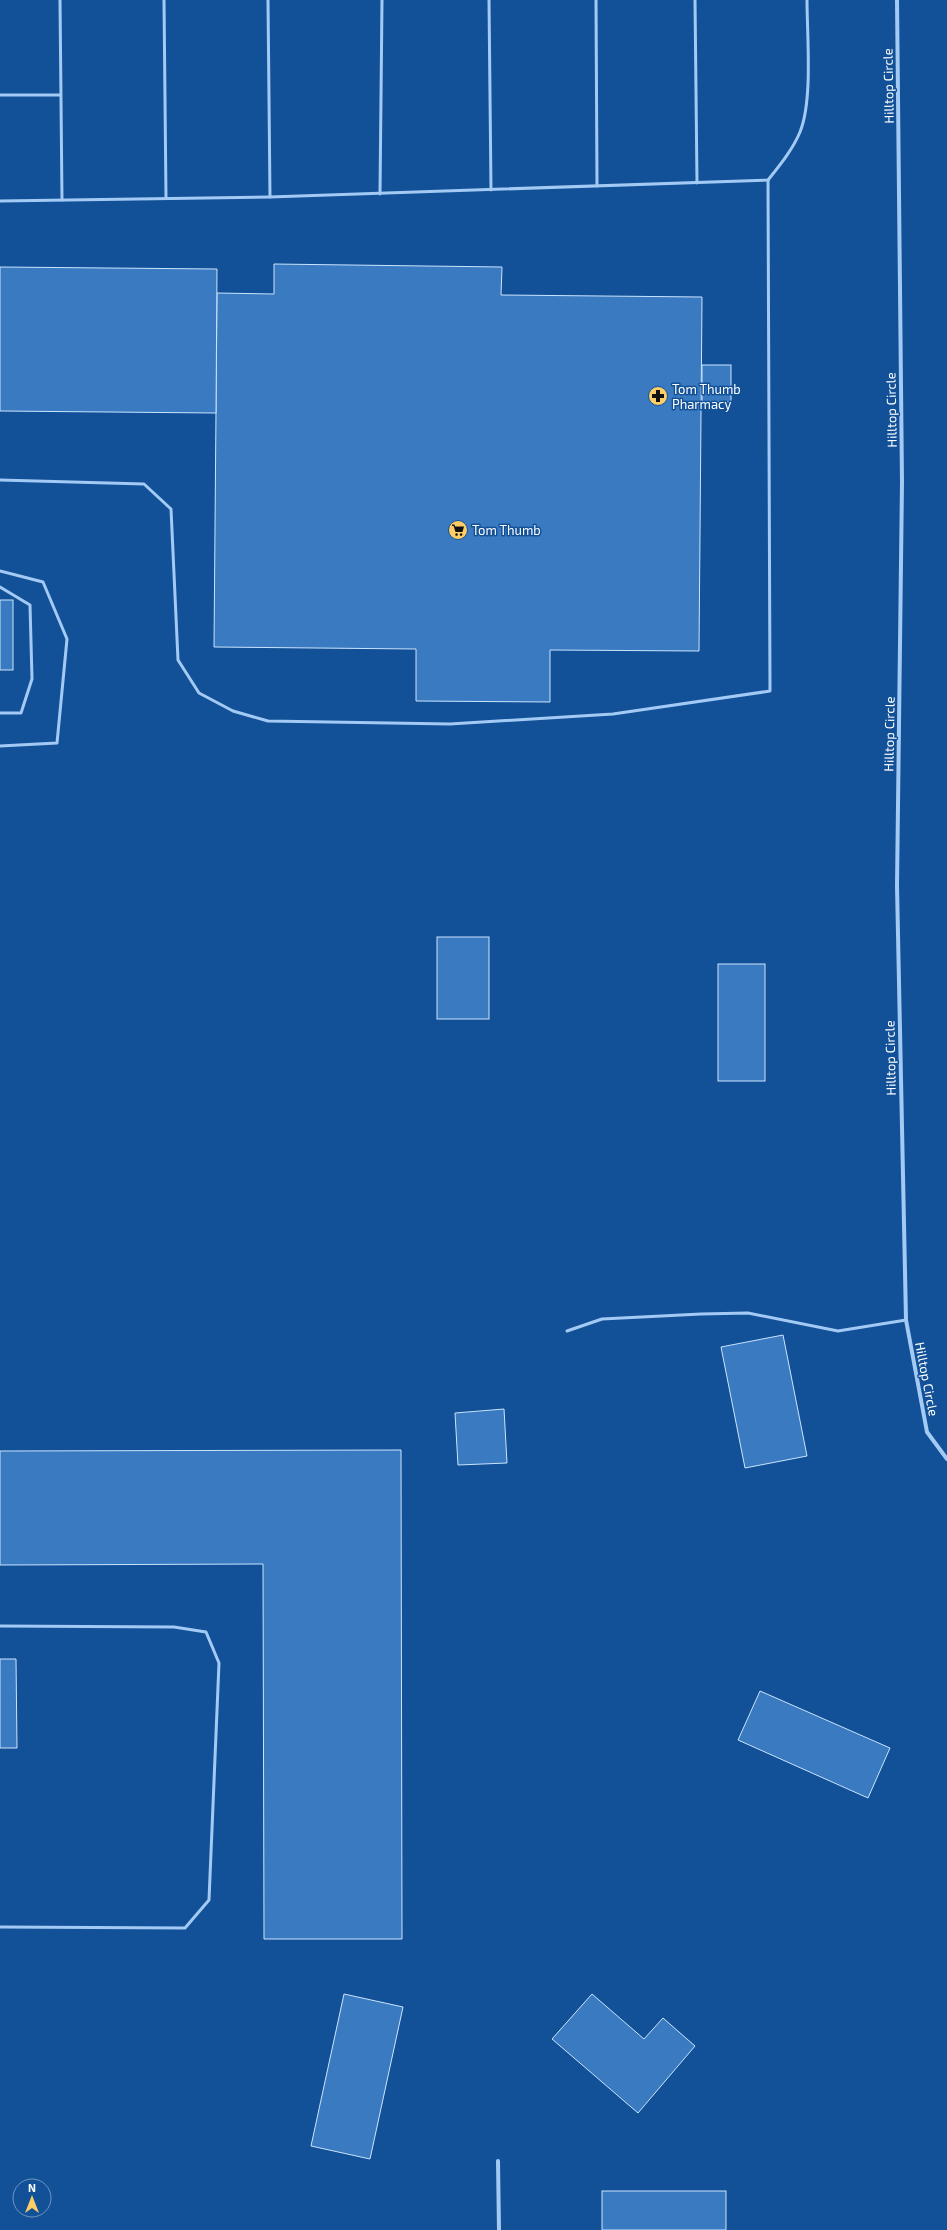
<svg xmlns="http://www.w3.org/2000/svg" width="947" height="2230" viewBox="0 0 947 2230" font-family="'Exo 2',sans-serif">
	<rect width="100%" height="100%" fill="#125198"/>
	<g fill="#3a7ac0" stroke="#cbe4fd">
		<path d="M274,264L502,267L501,295L702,297L699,651L550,650V702L416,701V649L214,647L217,293L274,294Z"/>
		<path d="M0,267L217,269L216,413L0,411Z"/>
		<rect x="702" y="365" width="29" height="37"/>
		<rect x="0" y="600" width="13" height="70"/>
		<rect x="437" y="937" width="52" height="82"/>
		<rect x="718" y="964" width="47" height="117"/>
		<path d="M783,1335L807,1456L745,1468L721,1347Z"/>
		<path d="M504,1409L507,1463L458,1465L455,1413Z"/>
		<path d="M401,1450L402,1939H264L263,1564L0,1565V1451Z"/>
		<path d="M0,1659H16L17,1748H0Z"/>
		<path d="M760,1691L890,1748L868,1798L738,1740Z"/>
		<path d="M344,1994L403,2007L370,2159L311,2146Z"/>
		<path d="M592,1994L644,2039L663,2018L695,2046L638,2113L552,2039Z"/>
		<rect x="602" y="2191" width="124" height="39"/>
	</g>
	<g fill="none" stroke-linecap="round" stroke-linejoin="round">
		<g stroke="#a3caf4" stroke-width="3">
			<path d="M60,0L62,200"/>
			<path d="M164,0L166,198"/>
			<path d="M268,0L270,197"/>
			<path d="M489,0L491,190"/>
			<path d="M596,0L597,186"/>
			<path d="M695,0L697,183"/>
			<path d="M0,95H60"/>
			<path d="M380,194L382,0"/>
			<path d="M0,201L270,197L768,180C780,165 793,149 800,132C813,100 807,36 807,0"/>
			<path d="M0,480L144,484L171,509L178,660L199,693L233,711L268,721L450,724L613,714L770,691L768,180"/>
			<path d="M0,571L43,582L67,639L57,743L0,746"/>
			<path d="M0,587L30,605L32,679L21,713H0"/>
			<path d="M567,1331L602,1319L701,1314L748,1313L838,1331L906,1320"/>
			<path d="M0,1626L174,1627L206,1632L219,1663L209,1900L185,1928L0,1927"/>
		</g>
		<g stroke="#a3caf4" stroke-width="4">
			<path d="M897,0L902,482L897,886L906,1320L927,1432L947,1459"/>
			<path d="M498,2161L499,2230"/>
		</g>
	</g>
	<defs>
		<g id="pharmacy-disc" transform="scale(1)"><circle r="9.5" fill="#ffcd65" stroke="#125198"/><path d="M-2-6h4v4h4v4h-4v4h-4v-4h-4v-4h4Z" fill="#111"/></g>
		<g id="supermarket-disc" transform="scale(1)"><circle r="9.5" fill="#ffcd65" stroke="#125198"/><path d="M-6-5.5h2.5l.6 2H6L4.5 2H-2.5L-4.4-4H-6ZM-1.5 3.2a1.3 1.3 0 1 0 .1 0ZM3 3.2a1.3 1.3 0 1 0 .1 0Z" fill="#111"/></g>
	</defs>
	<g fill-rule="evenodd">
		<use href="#pharmacy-disc" x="658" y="396"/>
		<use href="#supermarket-disc" x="458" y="530"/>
	</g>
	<g text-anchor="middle" stroke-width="3" stroke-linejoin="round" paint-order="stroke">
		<g font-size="13" fill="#fff" stroke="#125198">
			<text transform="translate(888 86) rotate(-91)" y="5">Hilltop Circle</text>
			<text transform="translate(891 410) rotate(-91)" y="5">Hilltop Circle</text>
			<text transform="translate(889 734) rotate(-89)" y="5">Hilltop Circle</text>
			<text transform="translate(890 1058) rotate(-91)" y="5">Hilltop Circle</text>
			<text transform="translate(927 1379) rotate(79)" y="5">Hilltop Circle</text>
		</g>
		<g font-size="13" fill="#fff" stroke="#125198" text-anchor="start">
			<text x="672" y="394">Tom Thumb<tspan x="672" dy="15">Pharmacy</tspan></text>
			<text x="472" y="535">Tom Thumb</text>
		</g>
	</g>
	<g transform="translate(32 2198)"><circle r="19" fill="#125198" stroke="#7197c1"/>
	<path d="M0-3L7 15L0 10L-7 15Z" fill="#ffcd65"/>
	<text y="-6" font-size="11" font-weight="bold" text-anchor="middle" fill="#ffffff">N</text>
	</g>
</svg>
